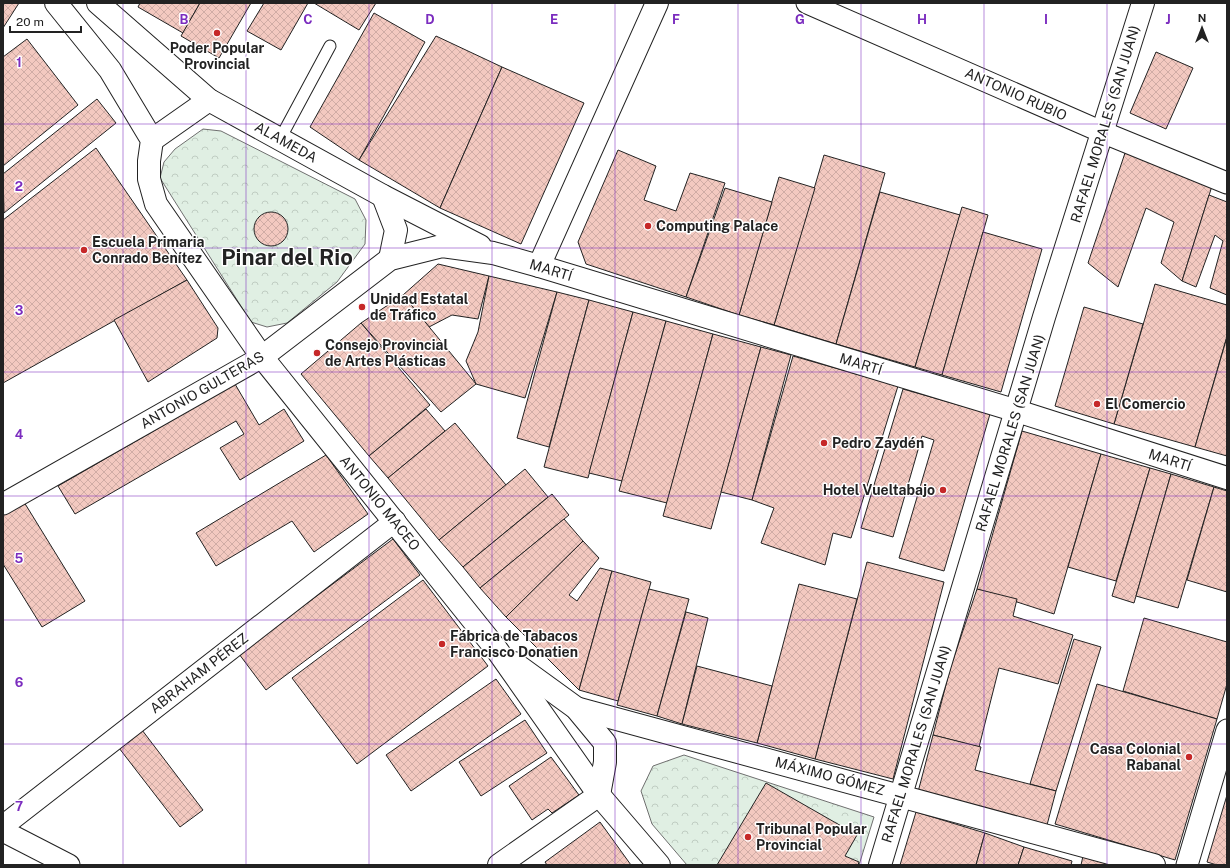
<svg xmlns="http://www.w3.org/2000/svg" width="1230" height="868" viewBox="0 0 1230 868" font-family="'Public Sans',sans-serif">
	<defs>
		<pattern id="park-crowns" width="20" height="18" patternUnits="userSpaceOnUse"><rect width="20" height="18" fill="#e0efe3"/><path d="M2 6a3 3 0 1 1 6 0M12 15a3 3 0 1 1 6 0" fill="none" stroke="#c0cdc2"/></pattern>
		<pattern id="building-cross-hatch" width="8" height="8" patternUnits="userSpaceOnUse"><rect width="8" height="8" fill="#f3c9c0"/><path d="M0 0l8 8M0 8l8-8" fill="none" stroke="#d0aca5"/></pattern>
	</defs>
	<rect width="100%" height="100%" fill="#fff"/>
	<g fill="url(#park-crowns)" stroke="#6f6f6f">
		<path d="M203,129L221,131L355,199L366,220L365,244L337,282L287,323L267,327L251,322L160,178L164,162L175,149Z"/>
		<path d="M684,755L874,817L859,865H687L652,824L641,791L653,766Z"/>
	</g>
	<g fill="url(#building-cross-hatch)" stroke="#222">
		<path d="M3,3H19L3,28Z"/>
		<path d="M140,3H200L183,33L138,7Z"/>
		<path d="M200,3H251L219,58L181,36Z"/>
		<path d="M264,3H308L281,50L247,31Z"/>
		<path d="M314,3H376L359,30Z"/>
		<path d="M374,13L425,42L359,160L310,127Z"/>
		<path d="M436,36L502,67L440,208L359,160Z"/>
		<path d="M27,39L78,105L3,166V57Z"/>
		<path d="M1156,52L1193,68L1166,129L1130,113Z"/>
		<path d="M502,67L584,103L521,244L440,208Z"/>
		<path d="M97,99L116,123L4,213L3,174Z"/>
		<path d="M96,148L187,280L3,383V220Z"/>
		<path d="M618,150L656,166L644,200L676,211L690,173L725,183L686,297L586,264L578,242Z"/>
		<path d="M1126,150L1212,186L1182,281L1161,263L1174,222L1146,208L1118,287L1088,263Z"/>
		<path d="M824,155L885,173L836,344L774,325Z"/>
		<path d="M779,177L815,188L774,325L739,315Z"/>
		<path d="M725,188L772,202L739,315L686,297Z"/>
		<path d="M880,192L960,215L915,367L836,344Z"/>
		<path d="M1209,195L1227,202V295L1210,288L1223,241L1215,235L1196,287L1182,281Z"/>
		<path d="M962,207L988,215L942,375L915,367Z"/>
		<circle cx="271" cy="229" r="17"/>
		<path d="M983,232L1042,249L1001,392L942,375Z"/>
		<path d="M438,264L489,276L478,319L452,315L429,327L403,295Z"/>
		<path d="M489,276L557,292L525,398L476,384L466,361L478,332Z"/>
		<path d="M187,280L218,328L217,338L148,382L114,320Z"/>
		<path d="M1155,284L1227,305V336L1195,447L1114,424Z"/>
		<path d="M557,292L589,300L549,447L517,438Z"/>
		<path d="M403,295L476,384L441,412L361,323Z"/>
		<path d="M589,300L633,312L588,478L544,467Z"/>
		<path d="M1084,307L1143,324L1114,424L1055,406Z"/>
		<path d="M633,312L666,321L622,481L589,473Z"/>
		<path d="M666,321L713,334L667,503L619,491Z"/>
		<path d="M361,323L430,405L369,456L301,374Z"/>
		<path d="M713,334L761,347L711,529L663,516Z"/>
		<path d="M1227,337V456L1195,447Z"/>
		<path d="M761,347L791,355L752,500L721,492Z"/>
		<path d="M793,356L898,386L851,538L833,533L825,565L761,543L774,508L752,500Z"/>
		<path d="M235,384L259,425L284,409L304,441L240,480L220,448L244,434L236,421L75,514L58,486Z"/>
		<path d="M903,389L990,414L944,571L899,558L934,440L922,436L893,537L861,528Z"/>
		<path d="M426,409L445,431L388,478L369,456Z"/>
		<path d="M455,423L506,485L439,540L388,478Z"/>
		<path d="M1022,431L1101,454L1054,614L977,589Z"/>
		<path d="M1101,454L1150,468L1116,581L1068,567Z"/>
		<path d="M326,455L368,514L314,552L292,521L216,566L196,533Z"/>
		<path d="M1150,468L1171,474L1134,603L1112,596Z"/>
		<path d="M525,469L548,497L463,567L439,540Z"/>
		<path d="M1171,474L1214,487L1178,608L1136,596Z"/>
		<path d="M1214,487L1227,491V592L1187,580Z"/>
		<path d="M552,494L569,515L480,588L463,567Z"/>
		<path d="M24,502L85,601L42,627L3,564V515Z"/>
		<path d="M564,519L583,541L506,617L480,588Z"/>
		<path d="M393,539L420,575L266,690L239,654Z"/>
		<path d="M583,541L599,558L569,595L577,601L600,568L612,571L579,690L506,617Z"/>
		<path d="M867,562L944,582L893,779L815,759Z"/>
		<path d="M612,571L651,582L618,701L579,690Z"/>
		<path d="M423,580L488,666L357,764L292,678Z"/>
		<path d="M799,584L857,599L815,759L757,743Z"/>
		<path d="M649,589L689,599L657,716L617,705Z"/>
		<path d="M977,589L1017,599L1013,616L1073,635L1058,684L999,668L979,747L933,735L950,669Z"/>
		<path d="M686,612L708,618L682,724L657,716Z"/>
		<path d="M1144,618L1227,642V684L1217,719L1123,691Z"/>
		<path d="M1074,639L1101,647L1056,791L1030,784Z"/>
		<path d="M697,666L772,686L757,743L682,724Z"/>
		<path d="M496,679L521,714L411,791L386,755Z"/>
		<path d="M1097,684L1217,719L1175,860L1055,824Z"/>
		<path d="M525,720L547,753L481,796L459,762Z"/>
		<path d="M142,730L203,810L180,827L119,748Z"/>
		<path d="M933,735L981,747L975,770L1056,791L1047,825L918,792Z"/>
		<path d="M551,757L579,795L552,813L548,809L532,820L509,786Z"/>
		<path d="M766,783L857,835L845,856L859,862L858,865H717Z"/>
		<path d="M1227,795V865H1217L1207,862Z"/>
		<path d="M916,812L985,833L976,865H900Z"/>
		<path d="M600,822L631,865H547L545,862Z"/>
		<path d="M985,833L1024,847L1018,865H976Z"/>
		<path d="M1024,847L1072,861L1071,865H1018Z"/>
		<path d="M1083,856L1115,865H1081Z"/>
	</g>
	<g fill="none" stroke-linecap="round" stroke-linejoin="round">
		<g stroke="#222" stroke-width="13">
			<path id="service" d="M280,139L330,46"/>
		</g>
		<g stroke="#222" stroke-width="23">
			<g id="minor">
				<path d="M807,3L1102,132L1227,183"/>
				<path d="M3,504L262,357"/>
				<path d="M3,826L395,521"/>
				<path d="M3,831L69,865"/>
				<path d="M1187,865L1227,730"/>
			</g>
		</g>
		<g stroke="#222" stroke-width="24">
			<path id="tertiary" d="M539,266L657,3"/>
		</g>
		<g stroke="#222" stroke-width="24">
			<g id="secondary">
				<path d="M576,708L1154,865"/>
				<path d="M499,865L599,795"/>
			</g>
		</g>
		<g stroke="#222" stroke-width="24">
			<g id="primary">
				<path d="M56,3L110,70L152,140L149,161V179L156,204L262,357L497,650L599,795L659,865"/>
				<path d="M98,3L209,100L383,196L480,246"/>
				<path d="M152,140L209,100"/>
				<path d="M383,196L396,230L390,259"/>
				<path d="M262,357L390,259L442,246L493,253L539,266L1017,411L1227,478"/>
				<path d="M514,663L576,708L605,743V762L599,795"/>
				<path d="M880,865L1044,317L1143,3"/>
			</g>
		</g>
		<use href="#service" stroke="#fff" stroke-width="11"/>
		<use href="#minor" stroke="#fff" stroke-width="21"/>
		<use href="#tertiary" stroke="#fff" stroke-width="22"/>
		<use href="#secondary" stroke="#fff" stroke-width="22"/>
		<use href="#primary" stroke="#fff" stroke-width="22"/>
	</g>
	<path fill="none" stroke="#7b2cbf" stroke-width="1" stroke-opacity="0.55" d="M123,3V865M246,3V865M369,3V865M492,3V865M615,3V865M738,3V865M861,3V865M984,3V865M1107,3V865M3,124H1227M3,248H1227M3,372H1227M3,496H1227M3,620H1227M3,744H1227"/>
	<g fill="#c62828" stroke="#fff" stroke-width="1.5">
		<circle cx="217" cy="33" r="4"/>
		<circle cx="648" cy="226" r="4"/>
		<circle cx="84" cy="250" r="4"/>
		<circle cx="362" cy="307" r="4"/>
		<circle cx="317" cy="353" r="4"/>
		<circle cx="1097" cy="404" r="4"/>
		<circle cx="824" cy="443" r="4"/>
		<circle cx="943" cy="490" r="4"/>
		<circle cx="442" cy="644" r="4"/>
		<circle cx="1189" cy="757" r="4"/>
		<circle cx="748" cy="837" r="4"/>
	</g>
	<g text-anchor="middle" stroke-width="3" stroke-linejoin="round" paint-order="stroke">
		<g font-size="14" font-weight="bold" fill="#222" stroke="#fff" text-anchor="start">
			<text x="217" y="53" text-anchor="middle">Poder Popular<tspan x="217" dy="16">Provincial</tspan></text>
			<text x="656" y="231">Computing Palace</text>
			<text x="92" y="247">Escuela Primaria<tspan x="92" dy="16">Conrado Benítez</tspan></text>
			<text x="370" y="304">Unidad Estatal<tspan x="370" dy="16">de Tráfico</tspan></text>
			<text x="325" y="350">Consejo Provincial<tspan x="325" dy="16">de Artes Plásticas</tspan></text>
			<text x="1105" y="409">El Comercio</text>
			<text x="832" y="448">Pedro Zaydén</text>
			<text x="935" y="495" text-anchor="end">Hotel Vueltabajo</text>
			<text x="450" y="641">Fábrica de Tabacos<tspan x="450" dy="16">Francisco Donatien</tspan></text>
			<text x="1181" y="754" text-anchor="end">Casa Colonial<tspan x="1181" dy="16">Rabanal</tspan></text>
			<text x="756" y="834">Tribunal Popular<tspan x="756" dy="16">Provincial</tspan></text>
		</g>
		<g font-size="14" fill="#222" stroke="#fff">
			<text transform="translate(1016 94) rotate(24)" y="5">ANTONIO RUBIO</text>
			<text transform="translate(1105 124) rotate(-73)" y="5">RAFAEL MORALES (SAN JUAN)</text>
			<text transform="translate(286 142) rotate(29)" y="5">ALAMEDA</text>
			<text transform="translate(551 270) rotate(17)" y="5">MARTÍ</text>
			<text transform="translate(861 364) rotate(17)" y="5">MARTÍ</text>
			<text transform="translate(202 390) rotate(-30)" y="5">ANTONIO GULTERAS</text>
			<text transform="translate(1010 433) rotate(-73)" y="5">RAFAEL MORALES (SAN JUAN)</text>
			<text transform="translate(1170 460) rotate(18)" y="5">MARTÍ</text>
			<text transform="translate(380 503) rotate(51)" y="5">ANTONIO MACEO</text>
			<text transform="translate(199 673) rotate(-38)" y="5">ABRAHAM PÉREZ</text>
			<text transform="translate(916 744) rotate(-73)" y="5">RAFAEL MORALES (SAN JUAN)</text>
			<text transform="translate(830 776) rotate(15)" y="5">MÁXIMO GÓMEZ</text>
		</g>
		<g font-size="22" font-weight="bold" fill="#222" stroke="#fff">
			<text x="287" y="265">Pinar del Rio</text>
		</g>
	</g>
	<g font-size="13" text-anchor="middle" font-weight="bold" fill="#7b2cbf" stroke="#fff" stroke-width="3" stroke-linejoin="round" paint-order="stroke">
		<text x="184" y="24">B</text>
		<text x="308" y="24">C</text>
		<text x="430" y="24">D</text>
		<text x="554" y="24">E</text>
		<text x="676" y="24">F</text>
		<text x="800" y="24">G</text>
		<text x="922" y="24">H</text>
		<text x="1046" y="24">I</text>
		<text x="1168" y="24">J</text>
		<text x="19" y="67">1</text>
		<text x="19" y="191">2</text>
		<text x="19" y="315">3</text>
		<text x="19" y="439">4</text>
		<text x="19" y="563">5</text>
		<text x="19" y="687">6</text>
		<text x="19" y="811">7</text>
	</g>
	<rect width="1230" height="868" fill="none" stroke="#222222" stroke-width="8"/>
	<g transform="translate(1202 28)" stroke="#ffffff" stroke-width="3" paint-order="stroke">
	<path d="M0-3L7 15L0 10L-7 15Z" fill="#222222"/>
	<text y="-6" font-size="11" font-weight="bold" text-anchor="middle" fill="#222222">N</text>
	</g>
	<path d="M10 26v6h71v-6" fill="none" stroke="#222222" stroke-width="2"/>
	<text x="16" y="26" font-size="12" fill="#222222" stroke="#ffffff" stroke-width="3" paint-order="stroke">20 m</text>
</svg>
